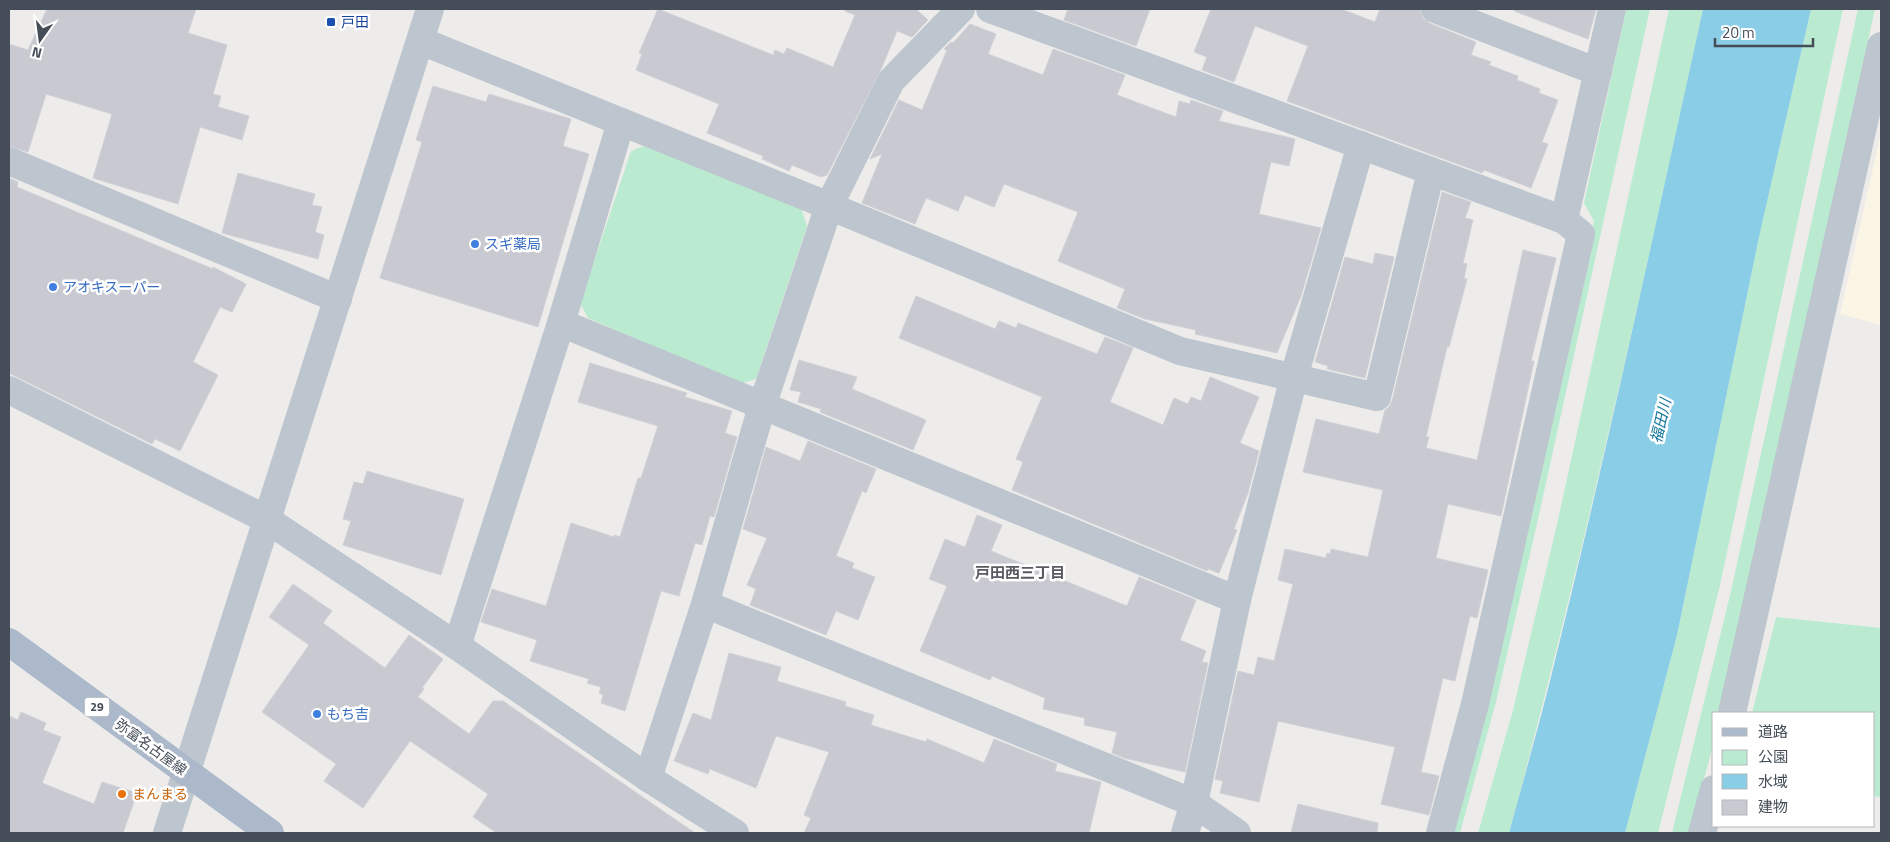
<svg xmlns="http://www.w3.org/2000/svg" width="1890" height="842" viewBox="0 0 1890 842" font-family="'Titillium Web','Noto Sans JP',sans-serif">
	<rect width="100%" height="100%" fill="#eeeceb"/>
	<path fill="#faf5e4" d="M1881,133V325L1840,314Z"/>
	<g fill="#baebd0">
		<path d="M1626,9H1650L1539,515L1496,702L1460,833H1448L1527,518L1594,221L1584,203Z"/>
		<path d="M1669,9H1703C1643,285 1582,561 1509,833H1478L1513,710L1558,520Z"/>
		<path d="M1811,9H1843L1720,585L1658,833H1625L1677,635L1759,237Z"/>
		<path d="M1858,9H1875L1720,713H1714V741L1690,833H1672L1731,591Z"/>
		<path d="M644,146L801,208L807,226L756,379L740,384L588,318L580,303L631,151Z"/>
		<path d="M1776,617L1881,628V797L1874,796V713H1752Z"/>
	</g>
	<path fill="#89cde6" d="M1703,9H1811L1759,237L1677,635L1625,833H1509C1523,781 1538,729 1551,677C1606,456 1654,232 1703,9Z"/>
	<g fill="#c9cad1" stroke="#d0d1d7">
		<path d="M47,9H196L188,33L227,45L213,94L221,96L218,107L249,116L242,140L200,127L178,204L93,178L112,114L46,94L28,152L9,146V44L28,50Z"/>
		<path d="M658,9L773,55L775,50L784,54L787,48L833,67L855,15L845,11V9H916L928,20L912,37L897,31L881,69L827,175L821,177L792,165L789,171L762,159L763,156L707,133L719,104L636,70L642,54L639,53Z"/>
		<path d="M1068,9H1150L1136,46L1064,20Z"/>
		<path d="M1211,9H1341L1375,22L1380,9H1420L1423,18L1429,23L1476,42L1471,55L1491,62L1489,65L1518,76L1517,80L1540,89L1539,93L1558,100L1542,142L1548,144L1531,188L1484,170L1482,173L1287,101L1308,46L1255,26L1234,82L1202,70L1207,57L1194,52Z"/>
		<path d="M1514,9H1596L1588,39L1514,11Z"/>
		<path d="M970,24L996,34L988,54L1043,75L1053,49L1125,75L1117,95L1176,117L1179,101L1190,104L1191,100L1223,111L1219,121L1295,139L1289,166L1271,162L1259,214L1321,228L1301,296L1277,353L1195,334L1196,330L1145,319L1117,308L1125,289L1058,261L1078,212L1004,184L994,207L965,195L958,211L926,198L915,224L862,203L882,154L870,159L899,100L922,110L947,50L944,49L951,42L953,43Z"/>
		<path d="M433,86L486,102L489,94L571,119L563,146L589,154L538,327L380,278L422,142L416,140Z"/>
		<path d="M238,173L315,194L312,205L322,207L315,232L324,235L318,259L222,233Z"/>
		<path d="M9,178L18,182L17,187L213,269V267L246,284L232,312L220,307L193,362L218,375L180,451L155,439L152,444L9,373Z"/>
		<path d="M1442,192L1471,202L1465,218L1473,220L1463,263L1467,264L1464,278L1467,279L1449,347H1447L1426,437H1429L1426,448L1477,460L1523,250L1556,258L1531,361H1534L1501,516L1448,504L1436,558L1488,570L1477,618L1470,616L1455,681L1443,678L1421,772L1439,776L1429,815L1381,804L1395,747L1278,721L1259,802L1220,793L1223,781L1215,779L1238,671L1254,675L1258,657L1274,661L1293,584L1278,580L1285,549L1326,558L1327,553L1330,554L1331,549L1368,557L1383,490L1303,472L1316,419L1379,434L1385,410L1389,407L1392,401Z"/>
		<path d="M1375,253L1394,257L1365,378L1327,369L1328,366L1315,362L1345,257L1373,264Z"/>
		<path d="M916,296L995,329L999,321L1016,328L1018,323L1097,354L1105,337L1133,348L1110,402L1163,425L1174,398L1188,404L1191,397L1201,401L1210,377L1259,397L1240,443L1259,451L1248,493L1234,529L1237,530L1219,573L1208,569L1207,571L1012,490L1023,462L1016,459L1042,397L899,338Z"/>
		<path d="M799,360L857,377L852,389L926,420L913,450L820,412L821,409L798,402L801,392L790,390Z"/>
		<path d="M590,363L687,393L685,397L732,411L725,433L737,437L714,517L710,516L702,545L695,543L679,596L661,591L625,711L601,703L603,695L599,693L601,687L587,683L589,679L530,661L537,640L481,622L492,589L546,606L571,523L614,537L615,535L620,537L638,478H641L658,426L578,402Z"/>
		<path d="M808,441L876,469L866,493L862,491L836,556L854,563L852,568L875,577L858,620L836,611L826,635L750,605L756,589L747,585L767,538L743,529L766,447L800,461Z"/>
		<path d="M367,471L464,499L441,575L343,545L351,521L343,519L354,482L363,484Z"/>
		<path d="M977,515L1002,525L991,551L1127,606L1139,577L1196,600L1180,640L1206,651L1202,662L1208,663L1185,772L1124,758L1112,753L1117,732L1084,725L1085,718L1043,709L1045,698L992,676L990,680L920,651L947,586L929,579L945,539L965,547Z"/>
		<path d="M293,584L332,611L323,623L385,668L409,635L443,659L422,688L424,689L418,697L469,734L493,701H503L695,833H497L473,817L488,794L410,741L363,808L324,781L336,764L262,712L309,645L269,617Z"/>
		<path d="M729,653L781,667L777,681L846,702L845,706L874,715L871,725L926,742L927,739L984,763L994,739L1057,764L1055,771L1101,782L1089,833H804L811,818L804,815L829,752L776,736L756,788L710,769L708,774L674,761L693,713L711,720Z"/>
		<path d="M21,712L46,723L43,730L61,737L42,783L94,804L102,782L137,793L123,833H9V716L18,720Z"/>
		<path d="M1298,804L1378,823L1377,833H1291Z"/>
	</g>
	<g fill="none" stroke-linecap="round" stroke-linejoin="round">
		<g stroke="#bdc5ce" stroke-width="28">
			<path d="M990,9L1564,220L1581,234L1475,704L1440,833"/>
			<path d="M1435,9L1598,72"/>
			<path d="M421,41L829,206L1180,351L1377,397L1431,171"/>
			<path d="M9,161L338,299"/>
			<path d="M1564,220L1612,9"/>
			<path d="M561,323L1237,600"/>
			<path d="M9,390L266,519L457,646L648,778L735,833"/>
			<path d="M705,604L1194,803L1237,833"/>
			<path d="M457,646L561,323L621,122"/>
			<path d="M1732,713L1881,46"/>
			<path d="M648,778L705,604L762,406L829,206L891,81L961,9"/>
			<path d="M167,833L430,9"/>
			<path d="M1185,833L1194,803L1237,600L1294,377L1361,145"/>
			<path d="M1702,833L1714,789"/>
		</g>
		<path stroke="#acb9ca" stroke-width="28" d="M9,642L270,833"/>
	</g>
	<rect fill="#1a4fb4" stroke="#fff" stroke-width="2" x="326" y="17" width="10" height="10" rx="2.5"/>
	<g fill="#3f7fe0" stroke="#fff" stroke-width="2">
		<circle cx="475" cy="244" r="5"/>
		<circle cx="53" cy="287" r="5"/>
		<circle cx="317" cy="714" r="5"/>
	</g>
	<circle fill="#e8710a" stroke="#fff" stroke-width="2" cx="122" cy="794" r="5"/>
	<g text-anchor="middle" stroke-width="5" stroke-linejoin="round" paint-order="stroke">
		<rect fill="#fff" stroke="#7d838a" stroke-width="1" x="84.5" y="697.5" width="25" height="19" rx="4"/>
		<g font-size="12" font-weight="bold" fill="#454e58">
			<text x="97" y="711">29</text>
		</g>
		<g font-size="14" fill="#164399" stroke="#fff" text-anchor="start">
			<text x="341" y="27">戸田</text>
		</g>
		<g font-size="14" fill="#366cbe" stroke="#fff" text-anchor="start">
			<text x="485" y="249">スギ薬局</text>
			<text x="63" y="292">アオキスーパー</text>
			<text x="327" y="719">もち吉</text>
		</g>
		<g font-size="14" fill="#454e58" stroke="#fff">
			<text transform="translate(151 747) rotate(36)" y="5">弥富名古屋線</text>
		</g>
		<g font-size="14" fill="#c56008" stroke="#fff" text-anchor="start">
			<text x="132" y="799">まんまる</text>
		</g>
		<g font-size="15" font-style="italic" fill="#13779d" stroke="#fff">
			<text transform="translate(1661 421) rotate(-77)" y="5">福田川</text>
		</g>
		<g font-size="15" font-weight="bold" fill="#595b60" stroke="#fff">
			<text x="1020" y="578">戸田西三丁目</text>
		</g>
	</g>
	<rect width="1890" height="842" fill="none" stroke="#454e58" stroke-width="20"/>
	<rect x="1712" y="712" width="162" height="115" fill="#ffffff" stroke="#b5b8bc"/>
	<rect x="1722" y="728" width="25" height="8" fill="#acb9ca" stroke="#b5b8bc"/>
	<text x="1758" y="737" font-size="15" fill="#454e58">道路</text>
	<rect x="1722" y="750" width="25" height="15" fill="#baebd0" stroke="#b5b8bc"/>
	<text x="1758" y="762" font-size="15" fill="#454e58">公園</text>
	<rect x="1722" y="774" width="25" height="15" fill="#89cde6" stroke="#b5b8bc"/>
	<text x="1758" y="787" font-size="15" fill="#454e58">水域</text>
	<rect x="1722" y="800" width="25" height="15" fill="#c9cad1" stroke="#b5b8bc"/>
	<text x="1758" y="812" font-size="15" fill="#454e58">建物</text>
	<g transform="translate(40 40) rotate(194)" stroke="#ffffff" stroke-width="4" paint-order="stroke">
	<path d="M0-4L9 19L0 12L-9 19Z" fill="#454e58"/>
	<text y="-8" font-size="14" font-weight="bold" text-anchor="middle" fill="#454e58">N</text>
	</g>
	<path d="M1715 38v8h98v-8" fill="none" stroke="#454e58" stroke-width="2.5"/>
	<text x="1722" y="38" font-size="15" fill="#454e58" stroke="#ffffff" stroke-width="4" paint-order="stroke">20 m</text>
</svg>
